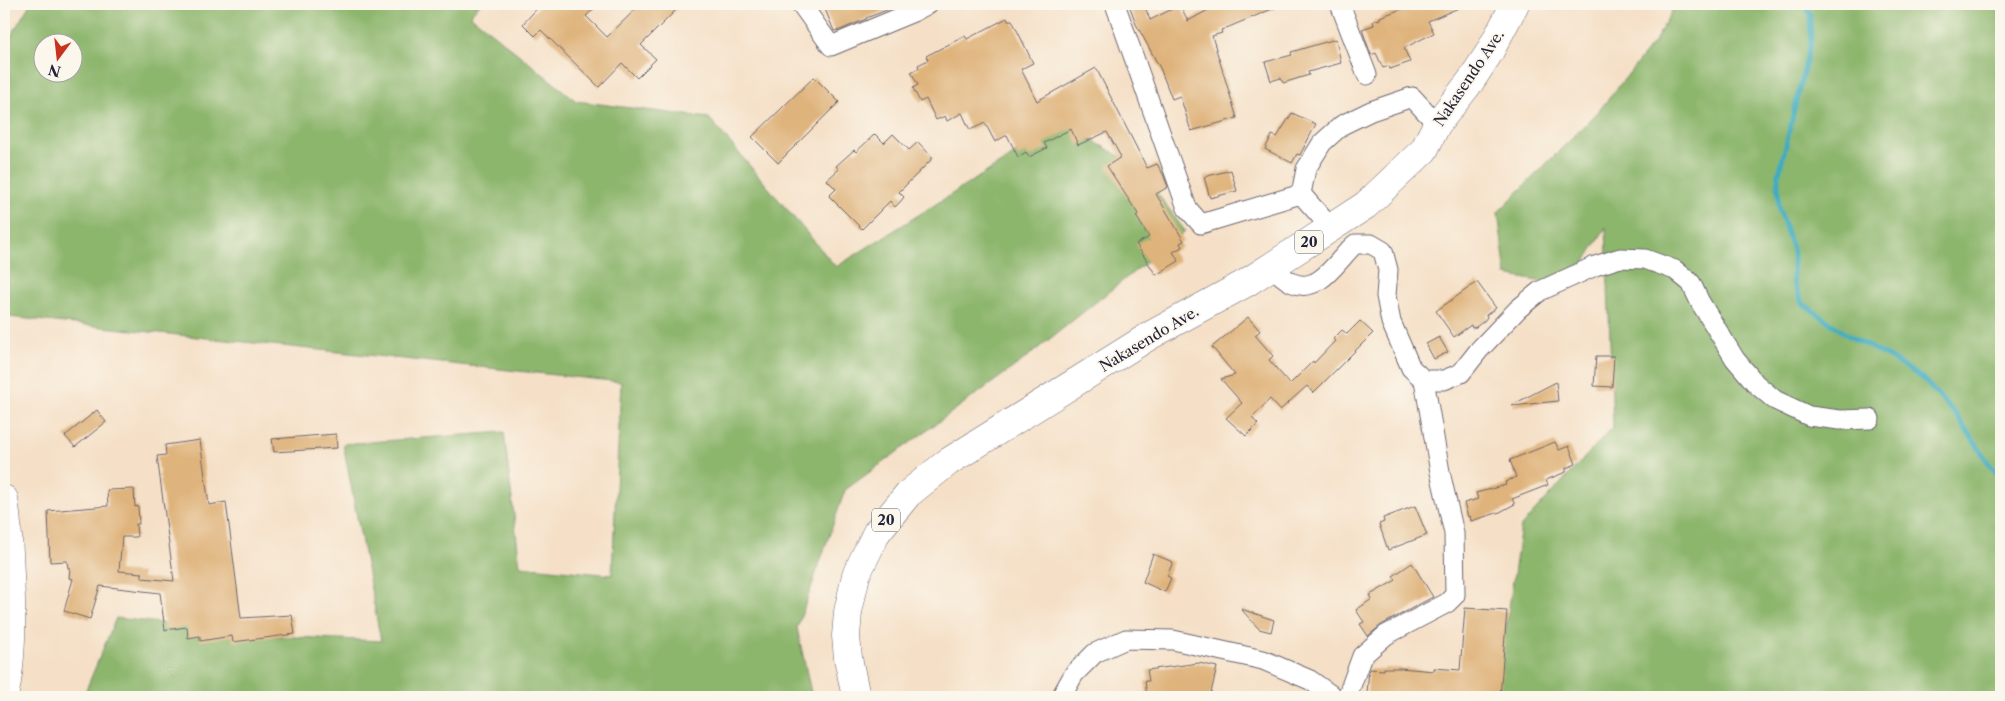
<svg xmlns="http://www.w3.org/2000/svg" width="2005" height="701" viewBox="0 0 2005 701" font-family="'Libre Caslon Text',serif">
	<rect width="100%" height="100%" fill="#fbf7ec"/>
	<filter id="ink" filterUnits="userSpaceOnUse"><feTurbulence type="fractalNoise" baseFrequency=".02" numOctaves="2"/><feDisplacementMap in="SourceGraphic" scale="10" xChannelSelector="R" yChannelSelector="G"/><feConvolveMatrix kernelMatrix="1 2 1 2 8 2 1 2 1" color-interpolation-filters="sRGB"/></filter>
	<filter id="wash" filterUnits="userSpaceOnUse"><feTurbulence type="fractalNoise" baseFrequency=".0096" numOctaves="4" result="noise"/><feDisplacementMap in="SourceGraphic" scale="20" xChannelSelector="R" yChannelSelector="G"/><feGaussianBlur stdDeviation="1.12" result="paint"/><feColorMatrix in="noise" values="0 0 0 0 0 0 0 0 0 0 0 0 0 0 0 0 0 1.4 0 .05"/><feComposite in="paint" operator="in"/></filter>
	<g filter="url(#wash)">
		<rect width="100%" height="100%" fill="#f5e0c7"/>
		<g fill="#8db66d" stroke="#586c54" fill-rule="evenodd">
			<path d="M30,4H480L470,15L576,101L709,118L836,267L1063,124L1137,166L1185,231L1022,361L845,490L797,628L812,697H83L116,618L274,636L381,641L343,444L504,432L520,566L612,575L621,382L9,317L4,212V47ZM42,42H72V72H42Z"/>
			<path d="M1676,4H2001V697H1496L1521,526L1613,427L1606,227L1569,287L1506,275L1498,212L1598,112L1655,41Z"/>
		</g>
		<g fill="none" stroke-linecap="round" stroke-linejoin="round">
			<path stroke="#40acbe" stroke-width="5" d="M1804,4L1810,14L1811,40L1778,178L1779,208L1793,251V281L1802,303L1849,336L1894,360L1922,378L1956,415L1990,465L2001,478"/>
		</g>
		<g id="blocks">
			<g fill="#dfb37b">
				<path d="M541,4H599L586,16L607,37L641,4H682L641,45L656,59L637,78L622,63L599,87L541,30L535,36L523,24Z"/>
				<path d="M841,4H900V5L866,18V19L840,30L834,31L825,9Z"/>
				<path d="M1129,4H1144L1150,20L1180,5L1188,21L1219,4H1284L1224,29L1221,30L1222,33L1212,36L1237,118L1191,131L1180,96L1172,99L1160,68L1136,24Z"/>
				<path d="M1415,4H1468L1428,21L1434,33L1404,48L1410,62L1390,69L1389,66L1383,68L1376,53L1371,55L1362,29L1374,25L1373,21L1380,19V17Z"/>
				<path d="M1007,18L1008,20H1012L1033,63L1021,69L1037,101L1096,68L1147,168L1157,164L1163,174L1168,187L1156,194L1184,241L1180,243L1182,247L1173,252L1179,261L1156,275L1136,244L1149,237L1136,216L1138,214L1107,166L1121,157L1107,132L1078,145L1071,129L1044,143L1047,148L1029,157L1026,152L1018,157L1007,135L995,142L985,123L970,130L962,113L947,121L945,116L936,120L926,99L920,102L913,88L918,85L911,72L919,68L918,65L928,60L926,56L965,36L967,39Z"/>
				<path d="M1336,39L1341,63L1308,72L1309,75L1283,83L1281,78L1271,81L1265,62L1292,55L1291,52Z"/>
				<path d="M814,77L839,102L778,163L752,137Z"/>
				<path d="M1292,113L1316,124L1300,155L1297,154L1292,163L1265,149L1272,135L1277,137Z"/>
				<path d="M875,134L884,143L893,134L909,150L918,142L933,158L899,192L904,197L900,202L895,207L890,201L862,229L829,196L836,189L827,180L839,169L836,166L854,150L856,152Z"/>
				<path d="M1231,170L1237,191L1210,198L1204,177Z"/>
				<path d="M1477,282L1496,308L1486,315L1487,317L1485,320L1476,327L1472,328L1471,325L1454,337L1436,311Z"/>
				<path d="M1248,317L1260,331L1255,335L1273,356L1269,360L1290,384L1313,361L1314,363L1335,341L1333,339L1342,330L1347,334L1360,321L1373,333L1313,393L1307,386L1280,410L1270,399L1252,418L1258,424L1246,436L1226,418L1242,403L1221,379L1235,375L1212,347Z"/>
				<path d="M1439,337L1448,352L1434,359L1426,344Z"/>
				<path d="M1596,356H1614L1612,387L1594,386Z"/>
				<path d="M1556,382L1558,401L1512,406V405Z"/>
				<path d="M97,410L106,422L75,447L65,436Z"/>
				<path d="M336,434L337,448L274,452L272,439Z"/>
				<path d="M200,440L209,505L226,502L241,618L292,615L295,634L233,642L232,636L200,641V636L188,638L187,627L165,630L160,593L100,586L90,619L64,611L73,579L69,578L70,568H68L67,561L50,562L48,511L108,506L107,490L134,489L135,507L138,506L139,524H136L137,537H122L119,571L142,573V578L174,581L157,456L166,455L165,445Z"/>
				<path d="M1555,442L1559,450L1569,446L1576,464L1566,468V472L1546,480L1548,485L1512,499L1515,504L1500,512L1471,521L1470,516L1468,517L1464,503L1478,499L1476,493L1506,485L1505,482L1516,477L1510,460Z"/>
				<path d="M1415,506L1427,535L1388,550L1379,524L1384,522L1383,518Z"/>
				<path d="M1153,554L1173,562L1167,576L1171,578L1165,592L1143,582Z"/>
				<path d="M1412,563L1433,597L1381,625L1368,636L1360,624L1364,622L1356,610L1372,599L1370,595L1396,580L1393,576Z"/>
				<path d="M1465,608L1507,611L1500,697H1372V695L1367,694L1369,669L1384,670V668H1400L1434,671V668L1460,670Z"/>
				<path d="M1241,609L1274,620L1271,632L1259,629Z"/>
				<path d="M1199,663L1217,667L1210,697H1147L1145,681H1149L1147,670Z"/>
			</g>
		</g>
	</g>
	<g filter="url(#ink)">
		<use href="#blocks" fill-opacity="0" stroke="#6c646c" stroke-width="1"/>
		<g fill="none" stroke-linecap="round" stroke-linejoin="round">
			<g stroke="#6c646c" stroke-width="21">
				<g id="street">
					<path d="M801,4L831,46L913,12L928,4"/>
					<path d="M1115,4L1187,208L1201,224L1301,194L1331,228"/>
					<path d="M1340,4L1367,75"/>
					<path d="M1301,194L1306,169L1322,143L1342,125L1371,111L1412,97L1437,124"/>
					<path d="M1271,267C1278,272 1285,280 1293,283C1319,295 1338,259 1355,244H1371L1383,251L1388,270L1386,296L1391,322L1411,368L1424,380H1444L1461,373L1479,350L1518,309L1540,291L1595,266L1620,258L1645,259L1675,270L1691,283L1700,302L1735,359L1756,384L1775,400L1809,416L1840,420L1870,419"/>
					<path d="M1061,697L1074,674L1095,653L1126,639L1173,640L1263,660L1310,680L1334,697"/>
					<path d="M1347,697L1362,656L1386,635L1447,603L1455,595L1454,533L1440,472L1424,380"/>
				</g>
			</g>
			<g stroke="#6c646c" stroke-width="29">
				<g id="highway">
					<path d="M4,499C8,524 9,549 10,575C12,615 13,657 4,697"/>
					<path d="M856,697L848,658L846,636L848,612L856,575L877,532L908,494L948,462L1151,335L1246,283L1366,205L1424,150L1437,124L1470,82L1489,53L1515,4"/>
				</g>
			</g>
			<use href="#street" stroke="#fff" stroke-width="19"/>
			<use href="#highway" stroke="#fff" stroke-width="28"/>
		</g>
	</g>
	<g text-anchor="middle" stroke-width="4" stroke-linejoin="round" paint-order="stroke">
		<g fill="#fbf7ec" stroke="#636270" stroke-width="1">
			<rect x="1295" y="230.5" width="28" height="23" rx="4"/>
			<rect x="872" y="508.5" width="28" height="23" rx="4"/>
		</g>
		<g font-size="14" font-weight="bold" fill="#22223b">
			<text x="1309" y="247">20</text>
			<text x="886" y="525">20</text>
		</g>
		<g font-size="15" fill="#22223b" stroke="#fbf7ec">
			<text transform="translate(1469 78) rotate(-56)" y="5">Nakasendo Ave.</text>
			<text transform="translate(1149 339) rotate(-31)" y="5">Nakasendo Ave.</text>
		</g>
	</g>
	<rect width="2005" height="701" fill="none" stroke="#fbf7ec" stroke-width="20"/>
	<g transform="translate(58 58) rotate(195)"><circle r="24" fill="#fbf7ec" stroke="#a4a2a5"/>
	<path d="M0-4L9 19L0 12L-9 19Z" fill="#c8321e"/>
	<text y="-8" font-size="14" font-weight="bold" text-anchor="middle" fill="#22223b">N</text>
	</g>
</svg>
